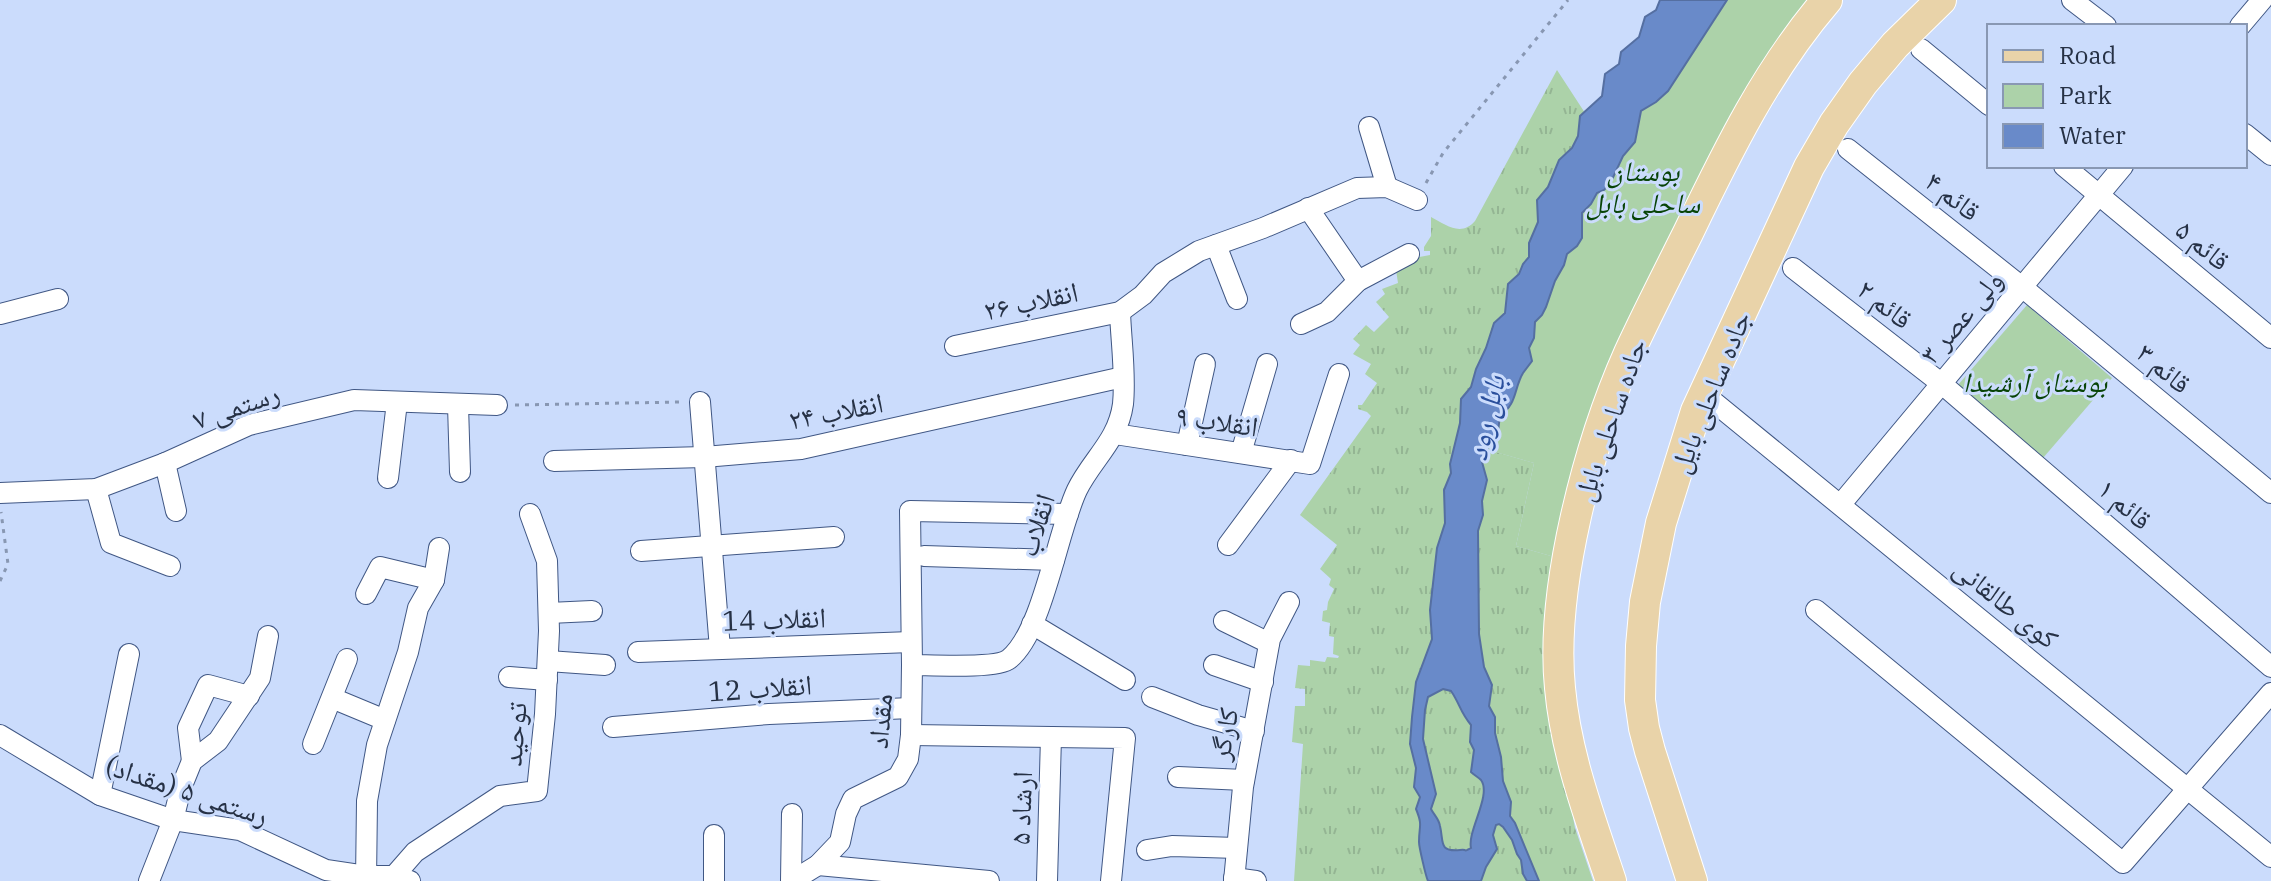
<svg xmlns="http://www.w3.org/2000/svg" width="2271" height="881" viewBox="0 0 2271 881" font-family="'IBM Plex Serif','Noto Naskh Arabic',serif">
	<defs>
		<pattern id="grass-tufts" width="24" height="20" patternUnits="userSpaceOnUse" patternTransform="scale(2)"><rect width="24" height="20" fill="#acd2a9"/><path d="M3 7l-1-3M5 7V3M7 7l1-3M15 17l-1-3M17 17v-4M19 17l1-3" fill="none" stroke="#94b593"/></pattern>
	</defs>
	<rect width="100%" height="100%" fill="#cbdcfc"/>
	<path fill="url(#grass-tufts)" d="M1557,70L1600,136L1479,447L1534,463L1516,546L1565,560L1568,790L1575,828L1593,881H1294L1303,744L1292,742L1295,706H1305V689L1295,688L1298,665L1310,666V660L1325,662L1327,657L1338,658L1339,656L1333,654L1334,637L1329,636L1330,623L1322,621L1323,611L1327,610L1328,602L1334,589L1329,585L1331,579L1320,569L1337,545L1300,515L1371,416L1367,412L1358,409V405H1362L1377,383L1365,374L1371,364L1353,354L1360,345L1353,339L1366,325L1374,332L1389,317L1376,302L1385,294L1382,289L1398,283L1396,270L1414,258L1430,255V251H1424V247L1431,236V217C1446,225 1461,237 1475,221Z"/>
	<g fill="#acd2a9">
		<path d="M1698,0H1827L1629,354L1568,561L1516,546L1534,463L1478,447L1492,377Z"/>
		<path d="M2027,305L2112,378L2043,458L1958,385Z"/>
	</g>
	<path fill="#698ac9" stroke="#556fa1" stroke-width="2" fill-rule="evenodd" d="M1660,0H1727L1668,91L1656,102L1641,111L1635,142L1623,156L1610,184L1604,190L1597,193L1591,204L1582,213V238L1577,246L1567,254L1564,265L1555,281L1546,307L1542,315L1535,322L1534,338L1529,348L1532,361C1529,365 1526,369 1523,373C1514,388 1517,405 1500,415L1498,432C1485,443 1490,449 1482,462L1487,480L1482,501L1483,515L1478,531L1479,634L1484,667L1492,685L1489,706L1495,717V733L1501,757L1503,781L1511,802L1510,816L1515,823L1539,881H1527L1523,874L1521,860L1517,854L1512,840L1503,827L1499,824L1496,825L1493,835L1497,849L1486,867L1481,881H1428C1426,877 1419,847 1419,842C1419,825 1423,826 1416,809L1420,797L1414,787L1416,768L1410,744L1412,717L1416,682L1432,639L1430,610L1437,548L1445,523L1444,490L1451,473L1450,464L1460,423L1461,399L1471,387L1476,369L1486,348L1494,323L1505,313L1508,284L1519,274L1523,264L1529,257V243L1538,222L1537,200L1548,187L1559,160L1572,148L1578,136L1580,116L1602,96L1605,74L1619,64L1621,52L1639,37L1645,17L1656,10ZM1443,689L1451,691C1460,704 1460,712 1471,725L1470,742L1474,750L1471,772C1474,775 1478,777 1481,780C1492,795 1467,831 1471,848C1462,853 1470,849 1460,850C1438,852 1444,842 1440,826C1439,819 1434,815 1431,809L1436,794L1423,739L1425,710L1428,697Z"/>
	<g fill="none" stroke-linecap="round" stroke-linejoin="round">
		<g stroke="#405784" stroke-width="22">
			<g id="street">
				<path d="M2072,0L2106,26"/>
				<path d="M2240,26L2262,0"/>
				<path d="M1921,49L1989,105"/>
				<path d="M1369,127L1387,187"/>
				<path d="M2245,134L2271,155"/>
				<path d="M1848,149L2022,287L2271,493"/>
				<path d="M2064,166L2271,338"/>
				<path d="M1308,208L1358,281"/>
				<path d="M1216,245L1237,299"/>
				<path d="M1793,268L1942,384L2271,667"/>
				<path d="M0,314L58,299"/>
				<path d="M1301,324L1327,312L1358,281L1409,254"/>
				<path d="M955,346L1120,312L1143,295L1163,273L1199,251L1263,228L1357,188L1387,187L1417,200"/>
				<path d="M1704,394L2271,857"/>
				<path d="M700,402L720,649"/>
				<path d="M458,405L460,472"/>
				<path d="M1115,434L1310,464L1339,374"/>
				<path d="M1187,445L1205,364"/>
				<path d="M1241,453L1267,364"/>
				<path d="M554,461L704,457L801,449L1123,377"/>
				<path d="M165,463L176,511"/>
				<path d="M388,478L397,402"/>
				<path d="M96,489L111,543L170,566"/>
				<path d="M0,493L96,489L165,463L249,425L354,400L497,405"/>
				<path d="M1841,504L2123,166"/>
				<path d="M1228,545L1291,460"/>
				<path d="M641,551L834,537"/>
				<path d="M924,556L1054,560"/>
				<path d="M366,594L380,567L434,580"/>
				<path d="M1816,610L2123,863L2271,693"/>
				<path d="M549,613L592,611"/>
				<path d="M1224,621L1269,643"/>
				<path d="M1032,624L1125,680"/>
				<path d="M638,652L911,642"/>
				<path d="M548,661L605,665"/>
				<path d="M912,665C930,665 997,669 1009,659C1043,632 1057,532 1077,490C1092,459 1118,441 1123,404C1126,374 1121,341 1120,312"/>
				<path d="M1214,665L1263,682"/>
				<path d="M509,677L547,680"/>
				<path d="M1152,697L1198,715L1254,731"/>
				<path d="M332,698L385,720"/>
				<path d="M613,727L769,714L911,708"/>
				<path d="M0,735L100,795L173,820L240,830L326,870L366,876H394L410,881"/>
				<path d="M911,735L1125,738L1111,881"/>
				<path d="M313,744L347,659"/>
				<path d="M192,761L188,728L208,685L249,696"/>
				<path d="M1178,777L1244,780"/>
				<path d="M100,795L129,654"/>
				<path d="M714,835V881"/>
				<path d="M1147,850L1172,846L1237,848"/>
				<path d="M818,865L989,881"/>
				<path d="M394,876L415,852L500,796L537,791L545,714L549,631L547,561L530,514"/>
				<path d="M1234,878L1256,881"/>
				<path d="M149,881L173,820L181,788L192,761L218,741L260,678L268,636"/>
				<path d="M366,881L367,801L377,745L408,652L418,608L434,580L439,548"/>
				<path d="M791,881L792,814"/>
				<path d="M792,881L818,865L840,842L846,814L853,799L898,777L908,759L911,735L912,665L910,511L1068,514"/>
				<path d="M1047,881L1051,737"/>
				<path d="M1234,881L1243,787L1270,639L1289,602"/>
			</g>
		</g>
		<g stroke="#fff" stroke-width="32">
			<g id="primary">
				<path d="M1611,881C1590,818 1566,755 1560,688C1550,589 1589,443 1629,353C1648,312 1668,273 1688,233C1728,150 1767,70 1827,0"/>
				<path d="M1692,881L1650,751L1644,728L1640,700L1641,646L1645,602L1661,523L1696,411L1809,167L1834,124L1863,83L1895,45L1941,0"/>
			</g>
		</g>
		<g stroke="#8897b2" stroke-width="3" stroke-dasharray="4 6" stroke-linecap="butt">
			<path d="M1426,183L1443,153L1568,0"/>
			<path d="M515,405L680,402"/>
			<path d="M0,581L8,564L1,512"/>
		</g>
		<use href="#street" stroke="#fff" stroke-width="20"/>
		<use href="#primary" stroke="#e9d3a9" stroke-width="30"/>
	</g>
	<g text-anchor="middle" stroke-width="6" stroke-linejoin="round" paint-order="stroke">
		<g font-size="28" font-style="italic" fill="#084408" stroke="#cbdcfc">
			<text x="1643" y="181">بوستان<tspan x="1643" dy="32">ساحلی بابل</tspan></text>
			<text x="2035" y="392">بوستان آرشیدا</text>
		</g>
		<g font-size="28" fill="#263145" stroke="#cbdcfc">
			<text transform="translate(1953 196) rotate(38)" y="10">قائم ۴</text>
			<text transform="translate(2203 245) rotate(40)" y="10">قائم ۵</text>
			<text transform="translate(1031 301) rotate(-12)" y="10">انقلاب ۲۶</text>
			<text transform="translate(1885 304) rotate(38)" y="10">قائم ۲</text>
			<text transform="translate(1961 317) rotate(-50)" y="10">ولی عصر ۳</text>
			<text transform="translate(2164 368) rotate(40)" y="10">قائم ۳</text>
			<text transform="translate(1710 392) rotate(-68)" y="10">جاده ساحلی بایل</text>
			<text transform="translate(236 406) rotate(-19)" y="10">رستمی ۷</text>
			<text transform="translate(836 411) rotate(-11)" y="10">انقلاب ۲۴</text>
			<text transform="translate(1610 420) rotate(-71)" y="10">جاده ساحلی بابل</text>
			<text transform="translate(1217 421) rotate(8)" y="10">انقلاب ۹</text>
			<text transform="translate(2125 504) rotate(41)" y="10">قائم ۱</text>
			<text transform="translate(1036 525) rotate(-72)" y="10">انقلاب</text>
			<text transform="translate(2006 603) rotate(39)" y="10">کوی طالقانی</text>
			<text transform="translate(774 619) rotate(-2)" y="10">انقلاب 14</text>
			<text transform="translate(760 688) rotate(-4)" y="10">انقلاب 12</text>
			<text transform="translate(880 721) rotate(-85)" y="10">مقداد</text>
			<text transform="translate(514 734) rotate(-85)" y="10">توحید</text>
			<text transform="translate(1224 734) rotate(-79)" y="10">کارگر</text>
			<text transform="translate(187 790) rotate(18)" y="10">رستمی ۵ (مقداد)</text>
			<text transform="translate(1021 808) rotate(-88)" y="10">ارشاد ۵</text>
		</g>
		<g font-size="30" font-style="italic" fill="#2a4f9c" stroke="#cbdcfc">
			<text transform="translate(1486 418) rotate(-77)" y="10">بابل رود</text>
		</g>
	</g>
	<rect x="1987" y="24" width="260" height="144" fill="#cbdcfc" stroke="#8998b3" stroke-width="2"/>
	<rect x="2003" y="50" width="40" height="12" fill="#e9d3a9" stroke="#8998b3" stroke-width="2"/>
	<text x="2059" y="64" font-size="24" fill="#263145">Road</text>
	<rect x="2003" y="84" width="40" height="24" fill="#acd2a9" stroke="#8998b3" stroke-width="2"/>
	<text x="2059" y="104" font-size="24" fill="#263145">Park</text>
	<rect x="2003" y="124" width="40" height="24" fill="#698ac9" stroke="#8998b3" stroke-width="2"/>
	<text x="2059" y="144" font-size="24" fill="#263145">Water</text>
</svg>
